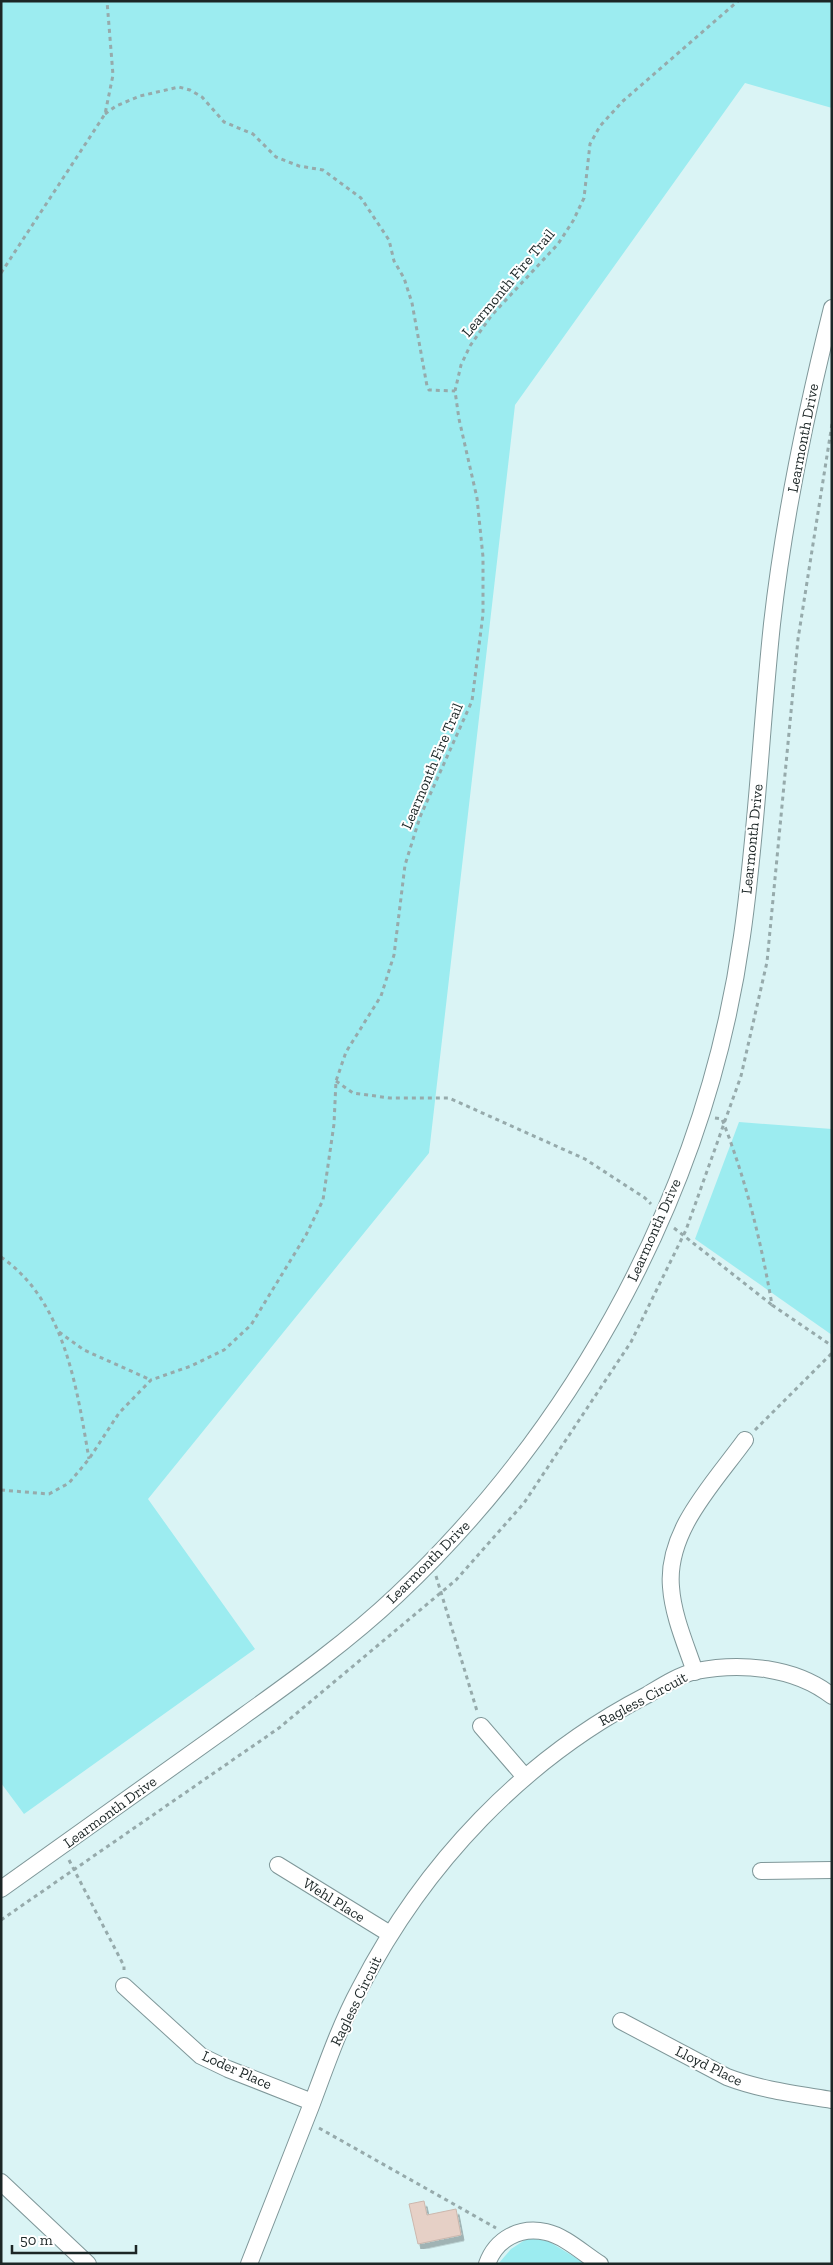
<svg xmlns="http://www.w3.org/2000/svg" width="833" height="2265" viewBox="0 0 833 2265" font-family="'Zilla Slab',serif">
	<defs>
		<filter id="shadow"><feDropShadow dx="3" dy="5.5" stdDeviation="0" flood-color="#0004"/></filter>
	</defs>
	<rect width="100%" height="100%" fill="#daf4f5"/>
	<g fill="#9cecf0">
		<path d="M1,1H832V108L745,83L515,405L429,1153L148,1499L255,1649L24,1814L1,1783Z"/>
		<path d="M739,1122L832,1129V1335L695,1239Z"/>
		<path d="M528,2238L548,2241L586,2264H498L511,2249Z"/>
	</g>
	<path fill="#e6d0c6" stroke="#ccb7ad" filter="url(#shadow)" d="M424,2201L427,2215L456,2209L461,2235L418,2244L409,2204Z"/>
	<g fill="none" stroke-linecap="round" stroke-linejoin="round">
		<g stroke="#7f9799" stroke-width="18">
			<g id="minor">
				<path d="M695,1672C686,1645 673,1616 671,1587C666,1531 714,1483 745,1440"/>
				<path d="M481,1726L525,1777"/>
				<path d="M278,1865L390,1934"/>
				<path d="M761,1871L832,1870"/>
				<path d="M1,1889C73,1838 145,1786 217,1735C278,1691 342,1647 397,1595C580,1422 707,1186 742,936C757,832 761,728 772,624C784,517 806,412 832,308"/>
				<path d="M124,1986L201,2056L228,2069L312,2102"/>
				<path d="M621,2021L727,2077C761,2090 796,2094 832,2100"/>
				<path d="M1,2182L88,2264"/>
				<path d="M249,2264C270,2211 290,2159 311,2106C326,2066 340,2025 360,1988C424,1864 523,1759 647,1695C662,1686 679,1675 696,1671C741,1662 795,1667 832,1696"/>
				<path d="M487,2264C496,2239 520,2226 546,2232C565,2236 584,2254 600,2264"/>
			</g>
		</g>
		<g stroke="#96aaab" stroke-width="3" stroke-dasharray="4 4" stroke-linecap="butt">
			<path d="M105,114L116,106L140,96L179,87L190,90L202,97L224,122L253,134L276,157L299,166L323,170L361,198L389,240L394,261L404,278L412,303L427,386L429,390L455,391"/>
			<path d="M1,273L105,114L113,75L107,1"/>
			<path d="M336,1081L353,1093L390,1098H449L585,1159L645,1198L651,1204"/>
			<path d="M715,1118L722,1119C746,1180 761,1241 772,1305L832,1346"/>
			<path d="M674,1228L772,1305"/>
			<path d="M1,1257C65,1301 77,1389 89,1459"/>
			<path d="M59,1332L84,1350L151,1380"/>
			<path d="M755,1430L832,1353"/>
			<path d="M1,1490L49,1494L69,1483L89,1459L119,1413L151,1380L191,1366L224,1350L251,1325L306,1235L323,1200L334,1124L336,1081L346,1052L381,996L394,955L405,865L420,817L472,701L483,614V557L477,498L459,419L455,391L461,365L470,346L491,316L558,244L573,221L584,198L590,144L600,126L623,101L738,1"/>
			<path d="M436,1576L477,1711"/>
			<path d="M69,1860L124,1966V1970"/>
			<path d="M1,1920L279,1728L456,1580L524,1503L631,1342L686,1230L741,1076L767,962L798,639L832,424"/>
			<path d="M319,2128L496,2228"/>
		</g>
		<use href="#minor" stroke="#fff" stroke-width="16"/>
	</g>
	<g text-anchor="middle" stroke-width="4" stroke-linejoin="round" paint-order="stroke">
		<g font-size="15" fill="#1c2626" stroke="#fff">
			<text transform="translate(508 283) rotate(-50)" y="5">Learmonth Fire Trail</text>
			<text transform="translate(803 438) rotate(-79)" y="5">Learmonth Drive</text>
			<text transform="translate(432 766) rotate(-67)" y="5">Learmonth Fire Trail</text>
			<text transform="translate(752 839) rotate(-84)" y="5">Learmonth Drive</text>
			<text transform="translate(654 1230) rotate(-66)" y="5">Learmonth Drive</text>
			<text transform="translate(428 1562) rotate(-45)" y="5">Learmonth Drive</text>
			<text transform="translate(643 1699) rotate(-28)" y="5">Ragless Circuit</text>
			<text transform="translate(110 1812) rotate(-36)" y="5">Learmonth Drive</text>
			<text transform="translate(334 1900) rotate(32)" y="5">Wehl Place</text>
			<text transform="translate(356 2001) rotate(-64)" y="5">Ragless Circuit</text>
			<text transform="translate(709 2066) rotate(26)" y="5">Lloyd Place</text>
			<text transform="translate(237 2070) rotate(24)" y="5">Loder Place</text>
		</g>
	</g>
	<rect width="833" height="2265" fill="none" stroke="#1c2626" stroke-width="5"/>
	<path d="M12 2245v8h124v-8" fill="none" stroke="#1c2626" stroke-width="2.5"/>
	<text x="20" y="2245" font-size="15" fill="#1c2626" stroke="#ffffff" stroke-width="4" paint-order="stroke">50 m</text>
</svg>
